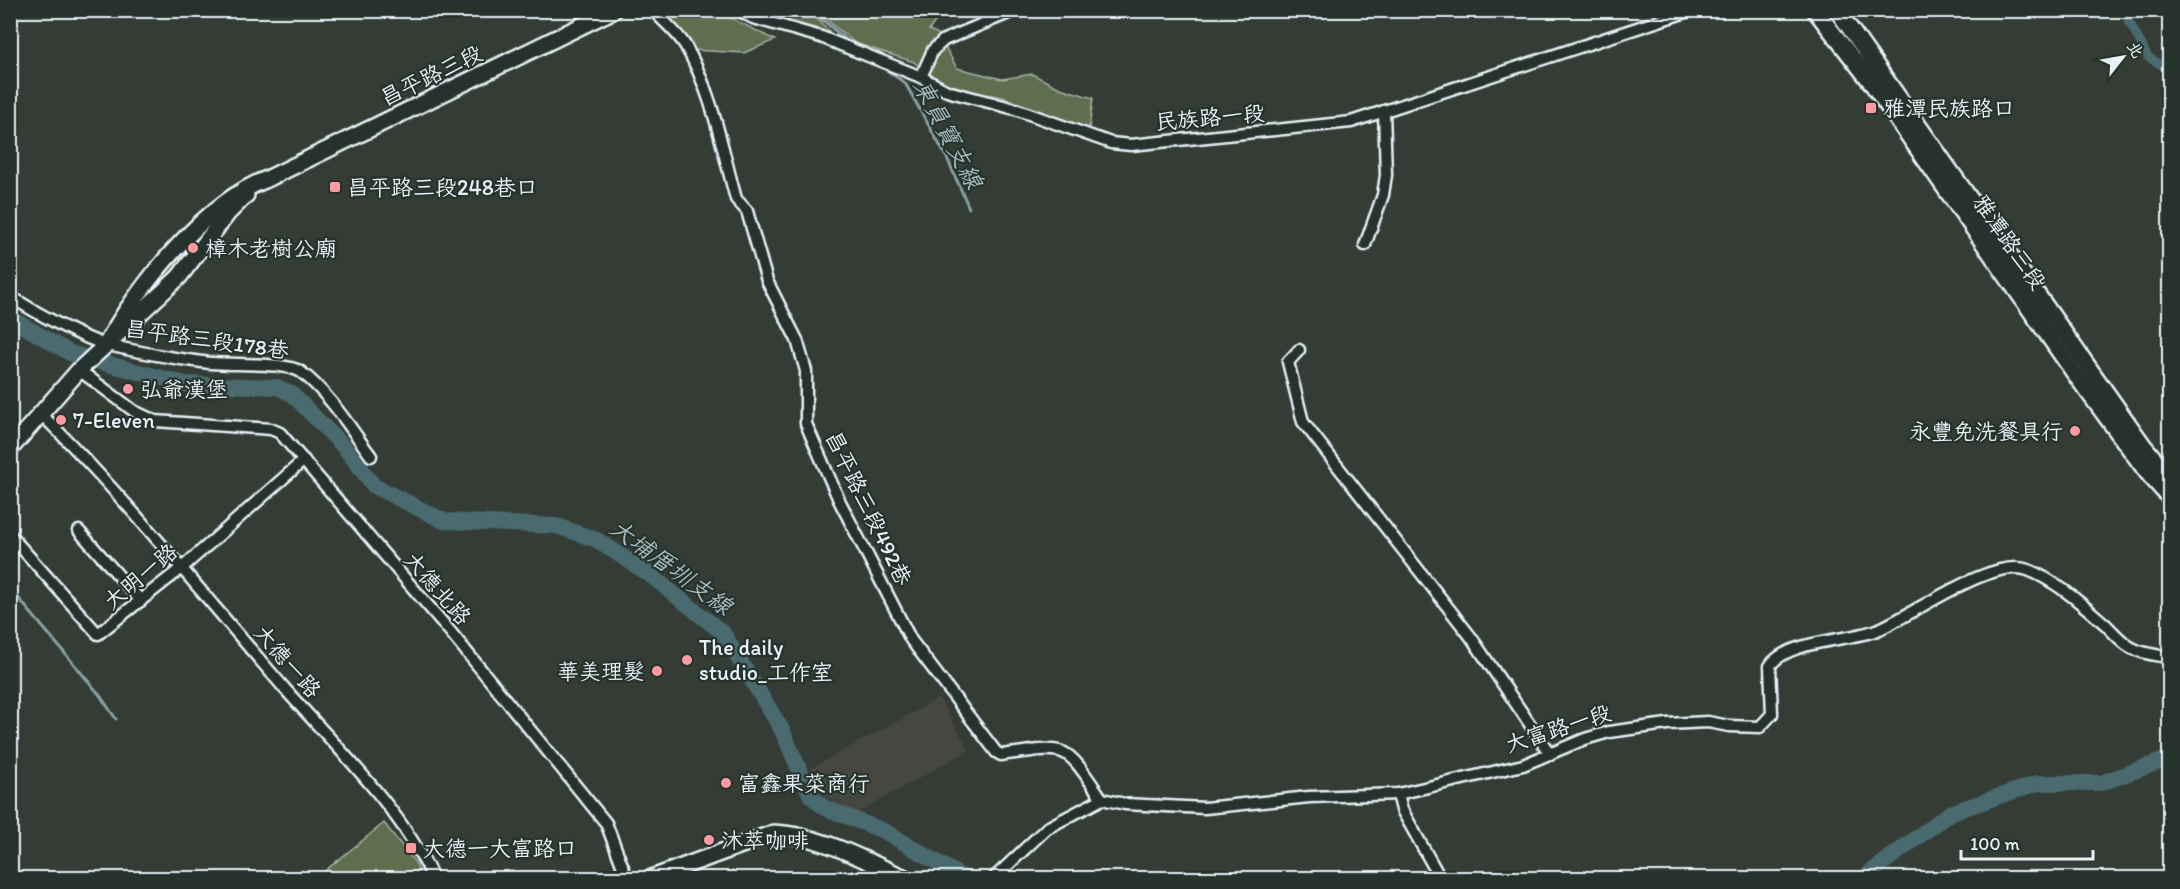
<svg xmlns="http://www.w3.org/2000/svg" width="2180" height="889" viewBox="0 0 2180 889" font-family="Itim,'LXGW WenKai TC',sans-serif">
	<rect width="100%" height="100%" fill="#343c35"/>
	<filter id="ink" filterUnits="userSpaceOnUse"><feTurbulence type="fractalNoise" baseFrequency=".0167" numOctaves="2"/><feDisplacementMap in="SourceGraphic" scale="12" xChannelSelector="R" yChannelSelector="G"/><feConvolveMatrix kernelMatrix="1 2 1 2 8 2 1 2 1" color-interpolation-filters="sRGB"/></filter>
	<g filter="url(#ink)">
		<path fill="#45473f" d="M939,698L969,750L859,812L839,806L821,793L810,769Z"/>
		<g fill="#606e4f" stroke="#a4b0a4" stroke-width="1.5">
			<path d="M665,11H717L775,40L744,53L692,50Z"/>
			<path d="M753,11H809L831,33Z"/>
			<path d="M816,11H934L935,22L929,30L938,34L957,68L1002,79L1032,74L1060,88L1093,98L1089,130L1003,97L963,90L932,78L914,62L855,43Z"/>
			<path d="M182,246L191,256L158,288H154V284Z"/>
			<path d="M384,823L417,865L420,878H316Z"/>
		</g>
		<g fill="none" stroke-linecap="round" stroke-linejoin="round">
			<g stroke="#88a1a5" stroke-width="3">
				<path d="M811,10L851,44"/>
				<path d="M881,66L905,83L947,158L969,208"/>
				<path d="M10,588L99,694L116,719"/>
			</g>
			<path stroke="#486b6e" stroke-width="9" d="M2123,10L2148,57L2170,70"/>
			<g stroke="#486b6e" stroke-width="16">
				<path d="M10,318L70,353L104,363L185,384L277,387L292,394L345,448L374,486L444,521L557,526L597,540L649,574L723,633L782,730L811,796L825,808L884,831L964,878"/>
				<path d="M1863,878L1950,813L2038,783H2101L2170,758"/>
			</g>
			<g stroke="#e8f1f8" stroke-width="15">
				<g id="street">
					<path d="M653,10C663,21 677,32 685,45C712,91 722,148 736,199L747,211L767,281L797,340L806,371V424L839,500L911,640L996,752L1001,755C1070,746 1063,742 1102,799"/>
					<path d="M738,10L753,18L821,37L921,77L947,91L1015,109L1111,143L1131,145L1351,122L1692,10"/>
					<path d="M921,77L933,50L944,40L1016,10"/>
					<path d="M1365,245L1383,195L1386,175L1384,111"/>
					<path d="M10,296C31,310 85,340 108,345C138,352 171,358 202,362C226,366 285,361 301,372C328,392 351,429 371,456"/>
					<path d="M1299,350L1288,362L1303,422L1471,637L1550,754"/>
					<path d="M79,370L134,411L155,421L271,429L280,433L448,629L606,823L627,878"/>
					<path d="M40,413C128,500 204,596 285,689C337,748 399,806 433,878"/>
					<path d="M79,531L141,601"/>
					<path d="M10,535L98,634L183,567L304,460"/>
					<path d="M1398,794L1402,810L1440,878"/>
					<path d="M994,878L1047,828L1102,799L1125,804L1205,808L1309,797L1398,794L1523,765L1585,739L1609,732L1667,724L1708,722L1729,726L1760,727L1772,714L1770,666C1787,640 1849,641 1877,630C1912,616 1992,556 2028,570C2057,581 2083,605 2106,625C2114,633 2124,645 2134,649C2144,654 2158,655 2170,658"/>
				</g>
			</g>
			<g stroke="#e8f1f8" stroke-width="20">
				<g id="secondary">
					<path d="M1815,10L1871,82L2075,374L2147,472L2170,498"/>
					<path d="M1837,10L2143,445L2170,478"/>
					<path d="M106,345C135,289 207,201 267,179L614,10"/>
					<path d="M10,449L79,370L179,277L228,213L246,195"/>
					<path d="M652,878L774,833C821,835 863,860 905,878"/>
				</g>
			</g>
			<use href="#street" stroke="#26332d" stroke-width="10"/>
			<use href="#secondary" stroke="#26332d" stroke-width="15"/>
		</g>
	</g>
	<g fill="#ff9aa2" stroke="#26332d" stroke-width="2">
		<rect x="1865" y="102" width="12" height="12" rx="3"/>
		<rect x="329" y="181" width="12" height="12" rx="3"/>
		<circle cx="193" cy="248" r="6"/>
		<circle cx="128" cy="389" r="6"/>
		<circle cx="61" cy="420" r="6"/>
		<circle cx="2075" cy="431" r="6"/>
		<circle cx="687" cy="660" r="6"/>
		<circle cx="657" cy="671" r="6"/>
		<circle cx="726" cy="783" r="6"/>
		<circle cx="709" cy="840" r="6"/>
		<rect x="405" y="842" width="12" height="12" rx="3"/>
	</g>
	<g text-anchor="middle" stroke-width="4.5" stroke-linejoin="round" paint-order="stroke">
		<g font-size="22" fill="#e8f1f8" stroke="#26332d">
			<text transform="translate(431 75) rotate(-26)" y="8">昌平路三段</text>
			<text transform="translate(1210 117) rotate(-5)" y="8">民族路一段</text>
			<text transform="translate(2010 242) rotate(55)" y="8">雅潭路三段</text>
			<text transform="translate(207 339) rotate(8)" y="8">昌平路三段178巷</text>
			<text transform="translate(869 508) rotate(64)" y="8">昌平路三段492巷</text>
			<text transform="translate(140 576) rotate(-40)" y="8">大明一路</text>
			<text transform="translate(438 588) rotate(49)" y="8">大德北路</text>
			<text transform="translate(288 661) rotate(49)" y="8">大德一路</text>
			<text transform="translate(1558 728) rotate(-18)" y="8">大富路一段</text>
		</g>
		<g font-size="22" fill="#e8f1f8" stroke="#26332d" text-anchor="start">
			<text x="1883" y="116">雅潭民族路口</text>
			<text x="347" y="195">昌平路三段248巷口</text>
			<text x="205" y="256">樟木老樹公廟</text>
			<text x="140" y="397">弘爺漢堡</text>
			<text x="73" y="428">7-Eleven</text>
			<text x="2063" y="439" text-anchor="end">永豐免洗餐具行</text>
			<text x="699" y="655">The daily<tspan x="699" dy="25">studio_工作室</tspan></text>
			<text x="645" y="679" text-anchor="end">華美理髮</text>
			<text x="738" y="791">富鑫果菜商行</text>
			<text x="721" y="848">沐萃咖啡</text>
			<text x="423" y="856">大德一大富路口</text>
		</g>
		<g font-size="24" font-style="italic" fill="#a8bbc1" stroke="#26332d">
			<text transform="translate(948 134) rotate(62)" y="8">東員寶支線</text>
			<text transform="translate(671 567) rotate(36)" y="8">大埔厝圳支線</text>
		</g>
	</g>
	<rect width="2180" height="889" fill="none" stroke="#26332d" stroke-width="36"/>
	<rect x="18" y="18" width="2144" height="853" fill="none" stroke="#e8f1f8" stroke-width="2" filter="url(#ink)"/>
	<g transform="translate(2123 57) rotate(59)" stroke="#26332d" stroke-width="4.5" paint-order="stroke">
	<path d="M0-4.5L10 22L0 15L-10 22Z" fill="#e8f1f8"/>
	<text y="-9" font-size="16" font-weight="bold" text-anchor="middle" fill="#e8f1f8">北</text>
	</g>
	<path d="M1961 850v9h132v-9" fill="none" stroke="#e8f1f8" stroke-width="3"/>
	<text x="1970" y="850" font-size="18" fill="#e8f1f8" stroke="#26332d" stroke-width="4.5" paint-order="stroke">100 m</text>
</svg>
